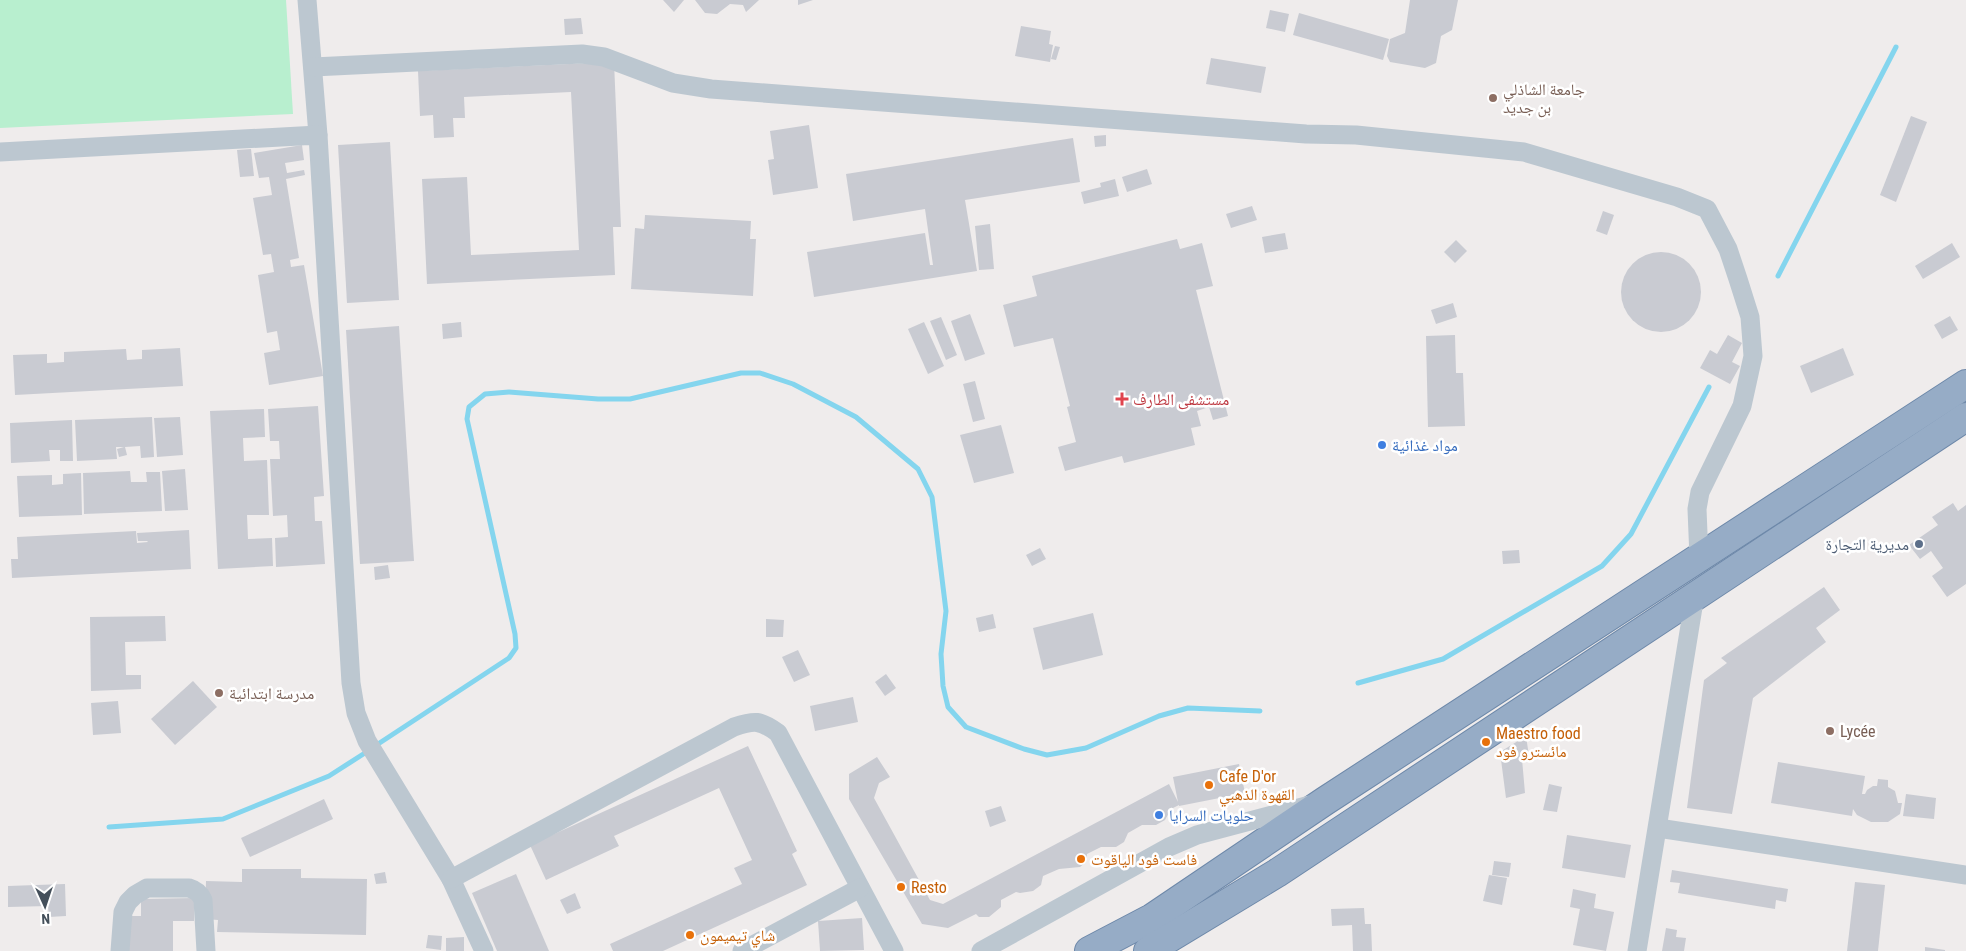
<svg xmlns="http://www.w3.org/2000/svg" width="1966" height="951" viewBox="0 0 1966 951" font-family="'Roboto Condensed','Noto Naskh Arabic',sans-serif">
	<rect width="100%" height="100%" fill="#efecec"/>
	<path fill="#b8efcf" d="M0,0H286L293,114L0,128Z"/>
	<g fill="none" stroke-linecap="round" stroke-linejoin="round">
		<g stroke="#84d5ee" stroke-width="5">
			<path d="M1778,276L1896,47"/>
			<path d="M1358,683L1443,659L1602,566L1631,534L1709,387"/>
			<path d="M375,746L509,658L516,648L515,634L467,419L469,407L485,394L509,392L598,399H630L741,373H760L793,384L856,417L918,469L932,497L946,611L941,654L943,686L948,707L966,727L1024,749L1047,755L1086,748L1159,716L1188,708L1260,711"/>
			<path d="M109,827L223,819L329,776L368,751"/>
		</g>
	</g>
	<g fill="#c9cbd2">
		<path d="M663,0H684L674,12Z"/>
		<path d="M695,0H759L746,12L743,5L730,4L717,14L705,13Z"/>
		<path d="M798,0H813L798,5Z"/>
		<path d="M1410,0H1458L1452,30L1441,36L1436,63L1425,68L1390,62L1387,56L1390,39L1405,33Z"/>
		<path d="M1270,10L1289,14L1285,32L1266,28Z"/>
		<path d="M1299,13L1389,39L1383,60L1293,35Z"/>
		<path d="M581,18L583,34L565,35L564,19Z"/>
		<path d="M1021,26L1051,31L1049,44L1053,45L1050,62L1015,56Z"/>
		<path d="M1055,46L1060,47L1056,60L1051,59Z"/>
		<path d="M1211,58L1266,67L1261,93L1206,84Z"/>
		<path d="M614,62L621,227H613L615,275L427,284L422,179L467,177L471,255L579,250L571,92L464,97L465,118H453L454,137L434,138L433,115L420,116L418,71Z"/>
		<path d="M1911,116L1927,122L1896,202L1880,195Z"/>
		<path d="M809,125L818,188L773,195L768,160L774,159L770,131Z"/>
		<path d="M1106,135V146L1095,147L1094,136Z"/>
		<path d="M1073,138L1080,182L965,200L977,271L814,297L807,252L925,233L930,265H933L925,209L853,221L846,174Z"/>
		<path d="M390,142L399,300L347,303L338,145Z"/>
		<path d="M302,145L304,160L285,163L287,173L304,170L305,175L286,179L299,258L290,260L291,267L304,265L323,376L269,385L264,353L280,350L277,331L267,333L258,275L274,272L271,254L263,255L253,198L272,195L269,177L259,178L254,153Z"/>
		<path d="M251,149L254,176L240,177L237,150Z"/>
		<path d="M1147,169L1152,184L1127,192L1122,177Z"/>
		<path d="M1115,179L1119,196L1084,204L1081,192L1101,187L1100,183Z"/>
		<path d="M1252,206L1257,220L1231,228L1226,214Z"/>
		<path d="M1603,211L1614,215L1607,235L1596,231Z"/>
		<path d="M645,215L751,221L750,239H756L753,296L631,289L635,228L644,229Z"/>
		<path d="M990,224L994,269L979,270L975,226Z"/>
		<path d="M1285,233L1288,249L1265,253L1262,237Z"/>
		<path d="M1177,239L1180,249L1202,243L1213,286L1196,290L1228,416L1213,420L1209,407L1197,411L1201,426L1191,428L1195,445L1124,463L1122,456L1065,471L1058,447L1076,442L1067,407L1070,406L1053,338L1014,347L1003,305L1037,296L1032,276Z"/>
		<path d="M1456,240L1467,251L1455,263L1444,252Z"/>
		<path d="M1952,243L1960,257L1923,279L1915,266Z"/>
		<circle cx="1661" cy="292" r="40"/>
		<path d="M1453,303L1457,317L1436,324L1431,310Z"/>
		<path d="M970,314L985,354L965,361L951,321Z"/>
		<path d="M1950,316L1958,330L1942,339L1934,325Z"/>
		<path d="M941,317L957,355L946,360L930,321Z"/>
		<path d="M461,322L462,337L443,339L442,324Z"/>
		<path d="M924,322L944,366L928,374L908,329Z"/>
		<path d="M399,326L414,561L360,564L346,330Z"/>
		<path d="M1455,335L1456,373H1463L1465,426L1428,427L1426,336Z"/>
		<path d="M1728,335L1742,343L1732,362L1740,366L1730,384L1700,368L1710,350L1717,354Z"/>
		<path d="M180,348L183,386L15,395L13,355L47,354V363L64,362V352L126,349L127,360L142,359V350Z"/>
		<path d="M1843,348L1854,375L1811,393L1800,366Z"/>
		<path d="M975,381L985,419L973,422L963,384Z"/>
		<path d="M318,406L324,496L314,497L315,521H322L325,564L276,567L275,538L288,537L287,515L273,516L270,459H280L279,441H270L268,409Z"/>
		<path d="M264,409L265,437L243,438L244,461L267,460L269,515H247L248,539L272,538L273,566L218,569L210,411Z"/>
		<path d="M152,417L154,457L141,458L140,446L125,447L127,455L119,457L117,449L124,447H116L117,459L77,461L75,420Z"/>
		<path d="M180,417L183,455L157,457L154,418Z"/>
		<path d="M72,420L73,461H60V450H49L50,461L11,463L10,423Z"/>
		<path d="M1001,425L1014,473L974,483L960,435Z"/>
		<path d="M185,469L188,510L165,511L162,471Z"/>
		<path d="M130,471L131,482H147L146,472H160L162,511L84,514L83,473Z"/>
		<path d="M81,473L82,515L19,517L17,476L52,475V485L63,484V474Z"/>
		<path d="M1953,503L1958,511L1966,505V584L1947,597L1932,576L1943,568L1931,551L1920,559L1909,545L1938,525L1932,517Z"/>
		<path d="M189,530L191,569L12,578L11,559H18L17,537L136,531L137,543L148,542L147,541H138L137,533Z"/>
		<path d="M1040,548L1046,559L1032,566L1026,555Z"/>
		<path d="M1519,550L1520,563L1503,564L1502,551Z"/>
		<path d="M388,565L390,578L375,580L374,567Z"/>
		<path d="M1824,587L1840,610L1816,628L1826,642L1753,698L1732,814L1687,808L1704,680L1727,663L1721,658Z"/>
		<path d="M1093,613L1103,655L1043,670L1033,628Z"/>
		<path d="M993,614L996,628L979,632L976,618Z"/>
		<path d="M165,616L166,641L125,642L126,675H141V689L91,691L90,617Z"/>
		<path d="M766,619L784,620L783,637H766Z"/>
		<path d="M798,650L810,675L794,682L782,657Z"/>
		<path d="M886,674L896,688L885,696L875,682Z"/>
		<path d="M193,681L217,707L175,745L151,719Z"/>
		<path d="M853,697L858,722L815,731L810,706Z"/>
		<path d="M118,701L121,733L93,735L91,703Z"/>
		<path d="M1526,736L1529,756L1522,759L1525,793L1506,798L1500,752Z"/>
		<path d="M748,746L797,851L792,854L807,885L663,951H613L610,944L742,884L734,868L752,860L719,788L614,836L619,846L546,880L530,845Z"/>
		<path d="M877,757L890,777L879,783L874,798L930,900L943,904L1169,784L1178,802L1173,777L1239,764L1245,793L1179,806V805L1171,809L1165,820L1156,825H1142L1128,833L1124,842L1116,847H1101L1087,854L1086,862L1080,867L1059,869L1043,876L1041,885L1033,891L1020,893L1016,892L1001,900V907L989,917H979L976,914L948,928L922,924L849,799V774Z"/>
		<path d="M1778,762L1865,776L1862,794H1865L1867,790L1873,786H1877L1878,779L1888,780V787L1895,791L1898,803H1902L1900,814L1888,822H1871L1857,815L1853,809L1852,816L1771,803Z"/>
		<path d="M1549,784L1562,787L1557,812L1543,810Z"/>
		<path d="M1906,794L1936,798L1934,819L1903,816Z"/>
		<path d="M324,799L333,819L250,857L241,838Z"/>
		<path d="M1001,806L1006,821L990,827L985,811Z"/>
		<path d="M1567,835L1631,845L1625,878L1562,868Z"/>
		<path d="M1494,861L1511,863L1509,877L1492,875Z"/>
		<path d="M242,869H301V878L367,879L366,935L217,932L218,920L205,919L206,881L242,882Z"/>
		<path d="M1672,870L1788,889L1786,902L1776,900L1775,909L1678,893L1680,883L1670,882Z"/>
		<path d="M385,872L387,883L376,884L374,874Z"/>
		<path d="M516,874L549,951H497L472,893Z"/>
		<path d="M1489,875L1507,878L1502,905L1483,901Z"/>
		<path d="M1855,882L1885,885L1878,951H1847Z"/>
		<path d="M65,884L66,916L49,917L48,906L8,907V886Z"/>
		<path d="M1573,889L1596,894L1594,908L1614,912L1606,951L1573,945L1580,909L1570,907Z"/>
		<path d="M575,893L581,908L567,914L560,900Z"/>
		<path d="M194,898V921H173V951H125L124,916H141V899Z"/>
		<path d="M1364,908L1365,924H1371L1372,951H1353L1352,925L1332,926L1331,909Z"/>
		<path d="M862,918L864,950L820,951L818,921Z"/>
		<path d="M1666,928L1677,930L1676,937L1686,938L1684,951H1662Z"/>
		<path d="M428,935L442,936L441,950L426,948Z"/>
		<path d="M464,937V951H446V938Z"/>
		<path d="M1925,947L1945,950V951H1925Z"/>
	</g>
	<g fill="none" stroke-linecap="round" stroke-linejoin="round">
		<g stroke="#6d88a9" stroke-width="30">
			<g id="trunk">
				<path d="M1089,951L1152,918L1325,801L1966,384"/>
				<path d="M1148,951L1277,873L1966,417"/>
			</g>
		</g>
		<g stroke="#bcc7d0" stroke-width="19">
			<path d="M307,0L318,135"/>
			<path d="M313,67L582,54L604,57L673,83L711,89L1306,134L1356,135L1524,152L1677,197L1707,209L1728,249L1738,279L1750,317L1753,356L1742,406L1700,492L1697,509L1699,558"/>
			<path d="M0,152L318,135L351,683L356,713L367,741L451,879L484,951"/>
			<path d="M1658,828L1966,875"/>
			<path d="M451,879L734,727C755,720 760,720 778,733L894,951"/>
			<path d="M120,951L123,912L128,902L135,895L147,888H189C196,890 200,893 203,900L206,951"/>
			<path d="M742,951L860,888"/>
			<path d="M981,951L1169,847L1197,835L1310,805"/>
			<path d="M1637,951L1695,595"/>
		</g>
		<use href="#trunk" stroke="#96acc6" stroke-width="28"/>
	</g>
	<g fill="#8d6e63" stroke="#fff" stroke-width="2">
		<circle cx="1493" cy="98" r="5"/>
		<circle cx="219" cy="693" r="5"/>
		<circle cx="1830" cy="731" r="5"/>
	</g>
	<path fill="#e0444e" stroke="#fff" stroke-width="2" d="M1119.5 391.5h5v5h5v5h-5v5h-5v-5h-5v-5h5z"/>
	<g fill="#3f7fe0" stroke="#fff" stroke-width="2">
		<circle cx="1382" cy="445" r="5"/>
		<circle cx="1159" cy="815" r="5"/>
	</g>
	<circle fill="#5c6f8a" stroke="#fff" stroke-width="2" cx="1919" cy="544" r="5"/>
	<g fill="#e8710a" stroke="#fff" stroke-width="2">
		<circle cx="1486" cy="742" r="5"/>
		<circle cx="1209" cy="785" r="5"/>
		<circle cx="1081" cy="859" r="5"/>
		<circle cx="901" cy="887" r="5"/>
		<circle cx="690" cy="935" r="5"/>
	</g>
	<g text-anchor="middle" stroke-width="5" stroke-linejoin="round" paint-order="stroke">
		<g font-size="16" fill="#785e54" stroke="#fff" text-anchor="start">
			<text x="1503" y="95">جامعة الشاذلي<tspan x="1503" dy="18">بن جديد</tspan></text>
			<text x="229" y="699">مدرسة ابتدائية</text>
			<text x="1840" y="737">Lycée</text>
		</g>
		<g font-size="16" fill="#be3a42" stroke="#fff" text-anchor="start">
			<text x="1133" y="405">مستشفى الطارف</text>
		</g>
		<g font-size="16" fill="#366cbe" stroke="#fff" text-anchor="start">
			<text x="1392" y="451">مواد غذائية</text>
			<text x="1169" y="821">حلويات السرايا</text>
		</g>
		<g font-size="16" fill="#4e5e75" stroke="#fff" text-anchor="end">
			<text x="1909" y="550">مديرية التجارة</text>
		</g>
		<g font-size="16" fill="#c56008" stroke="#fff" text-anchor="start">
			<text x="1496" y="739">Maestro food<tspan x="1496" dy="18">مائسترو فود</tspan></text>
			<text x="1219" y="782">Cafe D'or<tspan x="1219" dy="18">القهوة الذهبي</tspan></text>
			<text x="1091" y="865">فاست فود الياقوت</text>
			<text x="911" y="893">Resto</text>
			<text x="700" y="941">شاي تيميمون</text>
		</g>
	</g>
	<g transform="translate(45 906) rotate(177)" stroke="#ffffff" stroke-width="4" paint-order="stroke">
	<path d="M0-4L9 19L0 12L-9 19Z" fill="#444f5a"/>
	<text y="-8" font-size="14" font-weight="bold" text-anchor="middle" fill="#444f5a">N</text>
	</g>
</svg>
